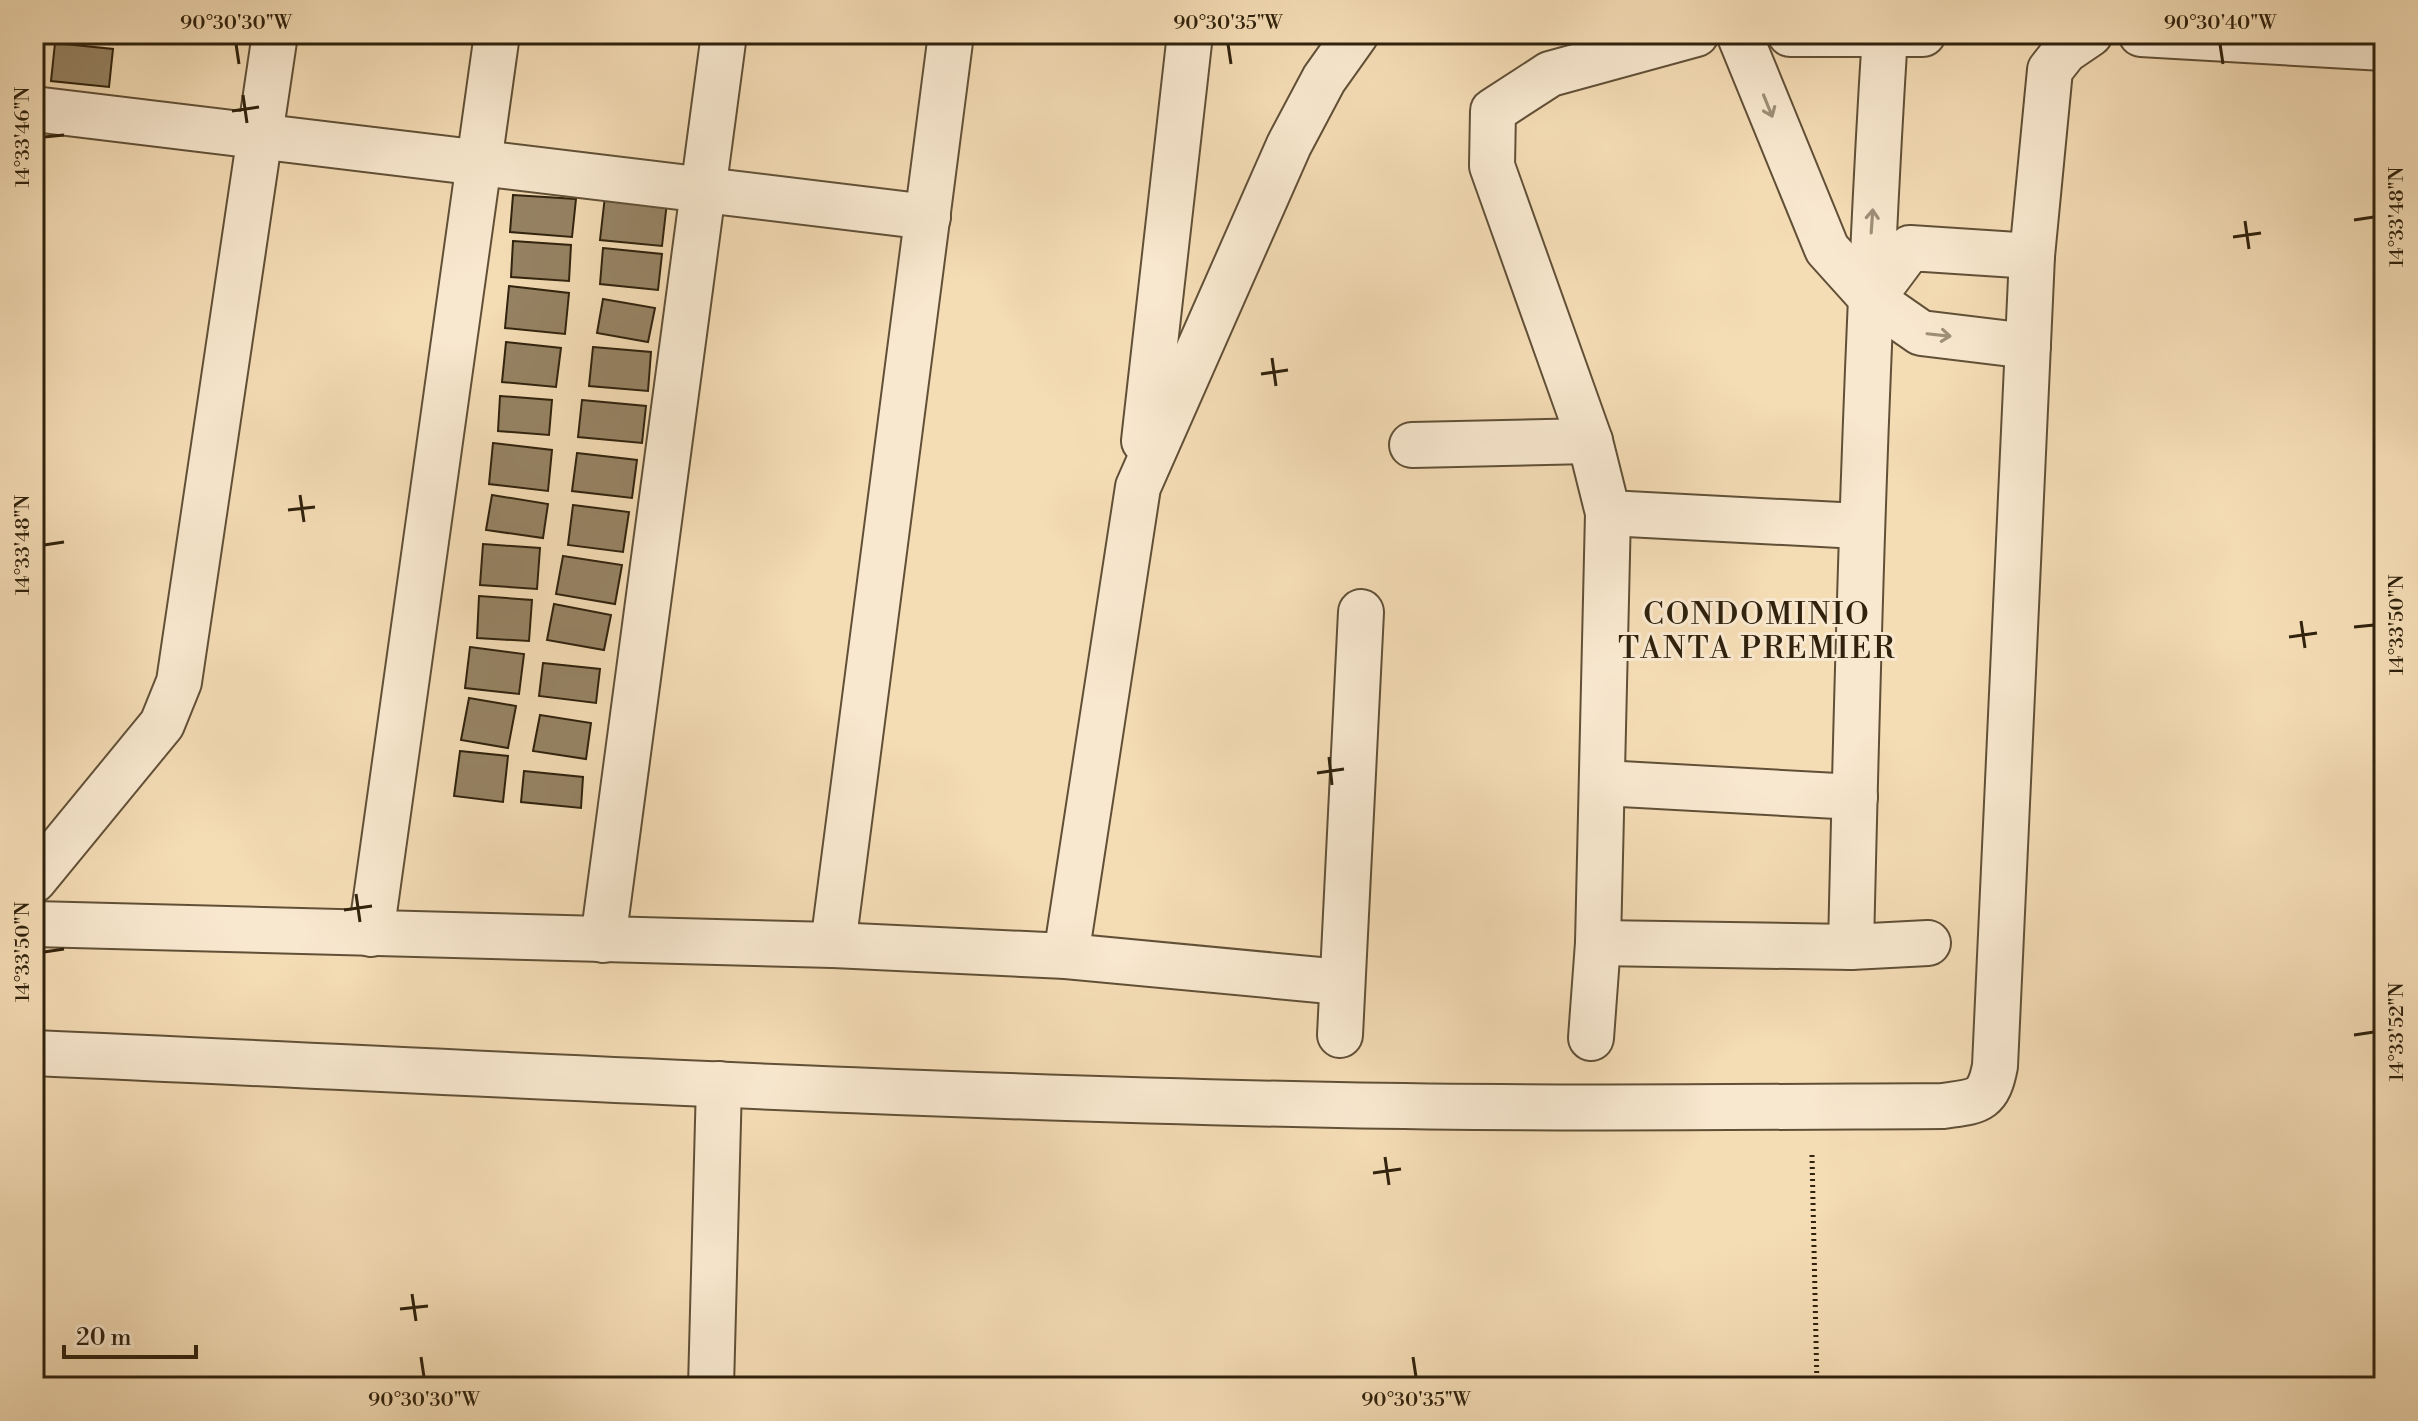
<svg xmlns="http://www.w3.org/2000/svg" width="2418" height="1421" viewBox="0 0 2418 1421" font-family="'Libre Bodoni',serif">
	<rect width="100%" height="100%" fill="#f4dcb5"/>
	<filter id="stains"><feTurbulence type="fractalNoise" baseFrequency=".0025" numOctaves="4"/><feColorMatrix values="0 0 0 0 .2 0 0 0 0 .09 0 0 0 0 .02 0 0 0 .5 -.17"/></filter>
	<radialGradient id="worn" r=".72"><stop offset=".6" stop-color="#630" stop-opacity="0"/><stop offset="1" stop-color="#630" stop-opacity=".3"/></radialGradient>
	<g fill="#968364" stroke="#30220d" stroke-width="2">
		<path d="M55,43L113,49L109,87L51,81Z"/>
		<path d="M513,195L576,199L572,237L510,232Z"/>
		<path d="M605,196L667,202L662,246L600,240Z"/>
		<path d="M513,241L571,245L569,281L511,277Z"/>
		<path d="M603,248L662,254L658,290L600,284Z"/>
		<path d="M509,286L569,293L565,334L505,328Z"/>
		<path d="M603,299L655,308L648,342L597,333Z"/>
		<path d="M506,342L561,348L556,387L502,382Z"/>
		<path d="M593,347L651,352L648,391L589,386Z"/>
		<path d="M500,396L552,400L549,435L498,431Z"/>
		<path d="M582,400L646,406L642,443L578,437Z"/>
		<path d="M493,443L552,450L548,491L489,484Z"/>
		<path d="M577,453L637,460L632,498L572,491Z"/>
		<path d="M492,495L548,504L543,538L486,530Z"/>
		<path d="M573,505L629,512L623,552L568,545Z"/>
		<path d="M483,544L540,548L537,589L480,585Z"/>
		<path d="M563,556L622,565L615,604L556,594Z"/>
		<path d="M479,596L532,600L529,641L477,638Z"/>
		<path d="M554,604L611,615L604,650L547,640Z"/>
		<path d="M470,647L524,654L519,694L465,688Z"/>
		<path d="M543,663L600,669L596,703L539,696Z"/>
		<path d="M469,698L516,706L508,748L461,740Z"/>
		<path d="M540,715L591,723L586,759L533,751Z"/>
		<path d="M460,751L508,756L503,802L454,796Z"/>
		<path d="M524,771L583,777L581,808L521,802Z"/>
	</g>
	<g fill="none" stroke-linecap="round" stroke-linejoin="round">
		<g stroke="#615037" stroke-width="48">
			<g id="minor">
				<path d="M1739,34L1827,249L1872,299L1921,333L2028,346"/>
				<path d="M1790,34H1923"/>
				<path d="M2141,34L2384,48"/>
				<path d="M34,109L928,217"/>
				<path d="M1872,299L1910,248L2032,256"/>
				<path d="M1144,441L1190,34"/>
				<path d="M1412,445L1590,441"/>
				<path d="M1608,513L1859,526"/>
				<path d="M1603,783L1855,797"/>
				<path d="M34,880L162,724L179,682L275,34"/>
				<path d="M34,924L833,945L1066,956L1341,982"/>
				<path d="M371,934L497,34"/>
				<path d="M603,940L724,34"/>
				<path d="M1598,943L1851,947L1928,943"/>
				<path d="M833,945L951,34"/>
				<path d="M1851,947C1858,642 1866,338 1885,34"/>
				<path d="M1066,956L1138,487L1289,145L1324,79L1356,34"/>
				<path d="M1340,1035L1361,612"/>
				<path d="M1591,1038L1598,943L1608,513L1590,441L1492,166L1493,111L1550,74L1696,34"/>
				<path d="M34,1053C468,1072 903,1097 1338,1105C1540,1109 1741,1107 1943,1106C1977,1101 1988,1103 1995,1066L2032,256L2050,70L2065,51L2090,34"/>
				<path d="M711,1387L719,1084"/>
			</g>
		</g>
		<path stroke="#30220d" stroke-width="5" stroke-dasharray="2 4" stroke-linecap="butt" d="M1812,1155L1817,1387"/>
		<use href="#minor" stroke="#f8e8cf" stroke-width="44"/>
	</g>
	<defs><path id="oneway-shaft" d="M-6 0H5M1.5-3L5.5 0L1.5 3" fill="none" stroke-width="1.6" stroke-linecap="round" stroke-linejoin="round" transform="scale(2)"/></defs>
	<g stroke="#9e8f78">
		<use href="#oneway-shaft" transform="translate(1768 106) rotate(68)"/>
		<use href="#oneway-shaft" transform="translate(1872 221) rotate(-86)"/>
		<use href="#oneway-shaft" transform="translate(1939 335) rotate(6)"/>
	</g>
	<path fill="none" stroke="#30220d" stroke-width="3" d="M236,44L239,64M1228,44L1231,64M2220,44L2223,64M243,95L247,123M232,111L259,107M44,137L64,135M2354,220L2374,217M2245,221L2249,249M2233,237L2261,233M1272,358L1276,386M1261,374L1288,370M300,495L304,522M288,510L315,507M44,545L64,542M2301,621L2305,648M2354,627L2374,625M2289,637L2317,633M1329,757L1332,785M1317,773L1344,769M356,894L360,922M344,910L372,906M44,952L64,949M2354,1035L2374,1032M1385,1157L1389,1185M1373,1173L1401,1169M412,1294L416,1321M400,1309L428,1306M421,1357L424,1377M1413,1357L1416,1377"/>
	<g text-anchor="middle" stroke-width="6" stroke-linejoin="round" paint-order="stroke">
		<g font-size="30" letter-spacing="2" fill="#30220d" stroke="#f8e8cf">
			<text x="1757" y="624">CONDOMINIO<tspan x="1757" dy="34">TANTA PREMIER</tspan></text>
		</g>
	</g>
	<rect width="2418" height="1421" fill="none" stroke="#f4dcb5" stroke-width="88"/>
	<path d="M64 1345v12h132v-12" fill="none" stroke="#30220d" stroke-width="4"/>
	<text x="76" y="1345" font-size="24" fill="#30220d" stroke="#f8e8cf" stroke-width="6" paint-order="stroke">20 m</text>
	<rect x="44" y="44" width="2330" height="1333" fill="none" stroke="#30220d" stroke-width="3"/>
	<g font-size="20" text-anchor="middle" fill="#30220d">
		<text x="236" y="29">90°30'30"W</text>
		<text x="1228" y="29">90°30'35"W</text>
		<text x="2220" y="29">90°30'40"W</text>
		<text transform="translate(22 137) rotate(-90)" y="7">14°33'46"N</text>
		<text transform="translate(2396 217) rotate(-90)" y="7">14°33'48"N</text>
		<text transform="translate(22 545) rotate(-90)" y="7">14°33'48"N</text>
		<text transform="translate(2396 625) rotate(-90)" y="7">14°33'50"N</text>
		<text transform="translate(22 952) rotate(-90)" y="7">14°33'50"N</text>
		<text transform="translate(2396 1032) rotate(-90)" y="7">14°33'52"N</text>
		<text x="424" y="1406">90°30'30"W</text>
		<text x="1416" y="1406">90°30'35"W</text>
	</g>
	<rect width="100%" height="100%" filter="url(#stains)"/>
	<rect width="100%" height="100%" fill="url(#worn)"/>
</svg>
